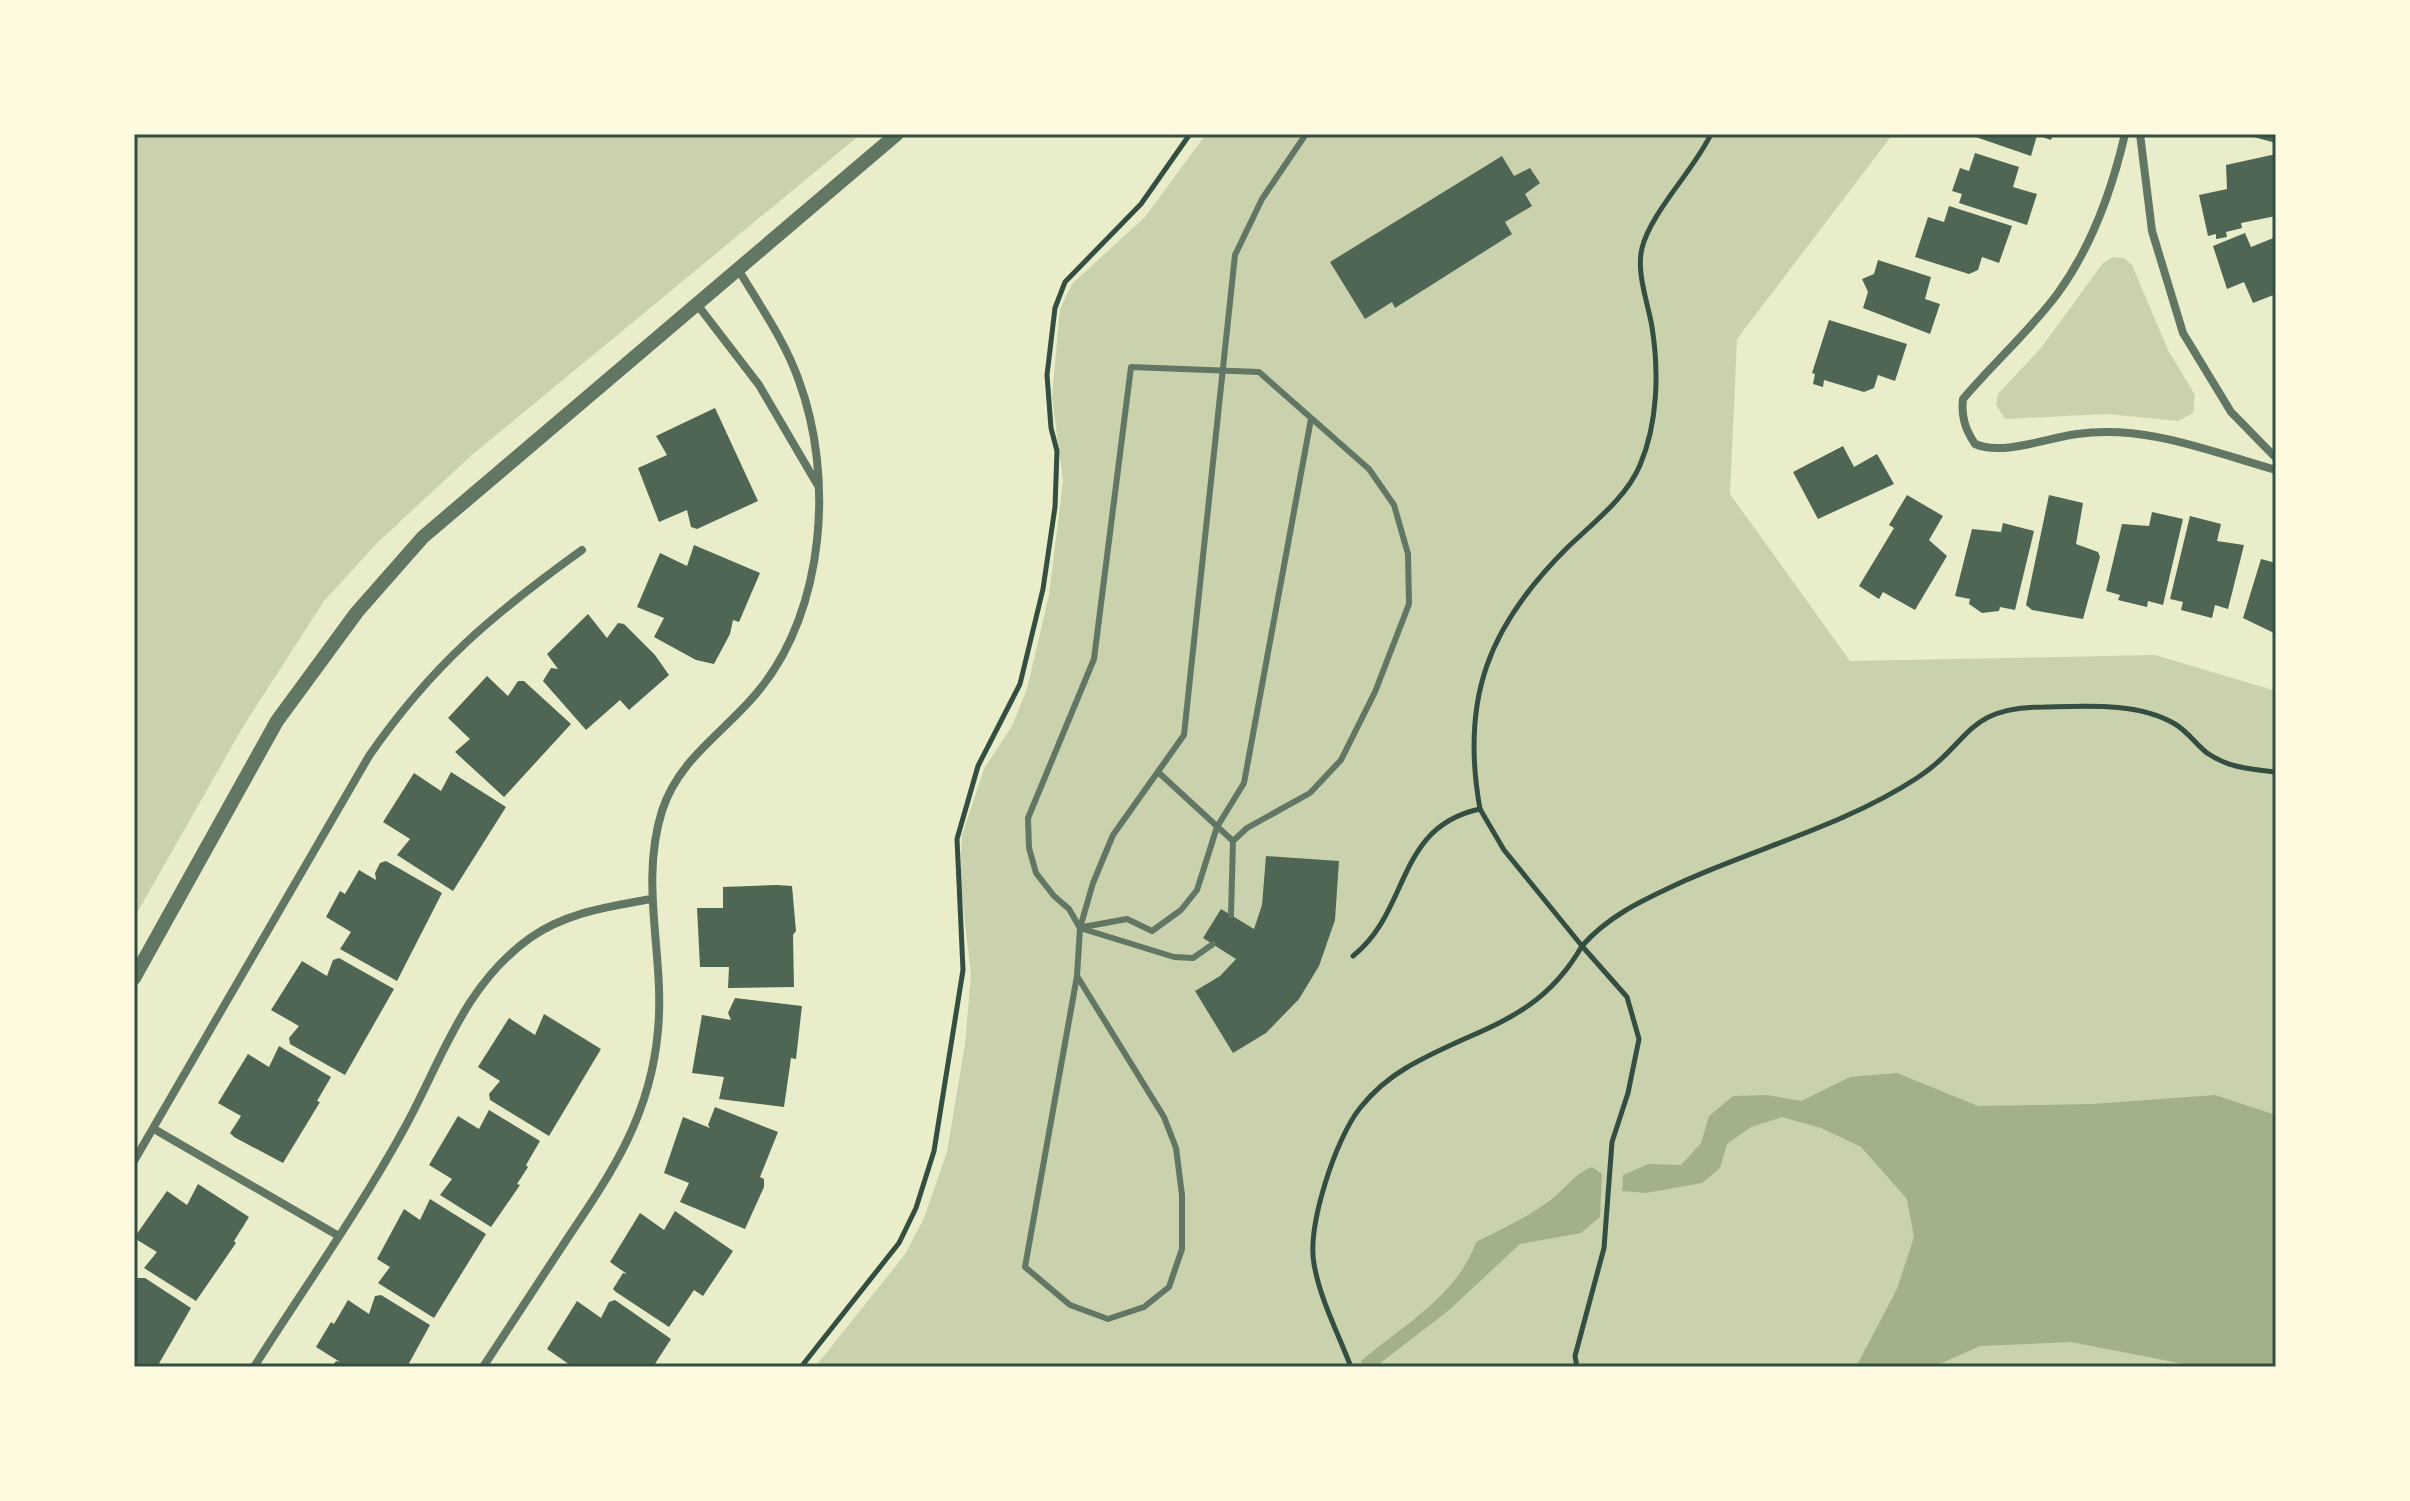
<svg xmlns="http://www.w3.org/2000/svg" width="2410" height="1501" viewBox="0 0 2410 1501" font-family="'Roboto Serif',serif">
	<rect width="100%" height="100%" fill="#e9edc9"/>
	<g fill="#cad2ad">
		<path d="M134,134H861L473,454L378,542L324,601L244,725L134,918Z"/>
		<path d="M1206,134H1893L1737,339L1730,494L1850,661L2155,655L2276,691V1367H815L906,1253L924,1218L947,1152L965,1044L971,975L960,879L962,835L984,769L1012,726L1027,689L1049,595L1063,481L1052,397L1060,309L1072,284L1145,217Z"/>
		<path d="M2113,257L2124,258L2132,265L2168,350L2195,395L2193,413L2178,421L2107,414L2005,419L1996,405L1998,394L2041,348L2103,263Z"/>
	</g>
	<g fill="#a3b18a">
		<path d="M1897,1073L1978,1106L2093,1104L2215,1095L2276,1115V1367H2199L2071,1342L1980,1346L1933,1367H1856L1897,1289L1914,1237L1907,1199L1861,1147L1821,1128L1782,1117L1751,1127L1727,1144L1720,1168L1702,1183L1646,1193L1622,1191L1623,1175L1648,1164L1681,1165L1701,1143L1709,1116L1733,1096L1767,1095L1801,1101L1850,1077Z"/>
		<path d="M1592,1167L1602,1174L1600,1217L1581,1233L1520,1244L1448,1311L1375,1367H1362L1361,1361C1402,1326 1458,1295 1476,1242C1502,1229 1530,1216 1553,1198C1568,1186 1574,1174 1592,1167Z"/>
	</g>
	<g fill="#4f6655">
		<path d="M1967,134H2053L2051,140L2037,135L2031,156Z"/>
		<path d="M2246,134H2276V143L2246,135Z"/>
		<path d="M1975,153L2019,167L2013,187L2037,194L2027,225L1959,203L1962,194L1952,191L1960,168L1969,171Z"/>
		<path d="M2276,154V216L2241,223L2242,228L2226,232L2227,237L2216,239V234L2208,236L2199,195L2227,189L2226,165Z"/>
		<path d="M1502,156L1514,176L1530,168L1540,183L1525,194L1532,206L1505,222L1512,234L1395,308L1392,302L1365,319L1330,262Z"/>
		<path d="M1949,206L2012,226L1999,263L1982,257L1978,270L1969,274L1915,257L1928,217L1944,222Z"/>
		<path d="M2245,233L2251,247L2276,237V294L2253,303L2244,282L2227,289L2213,246Z"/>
		<path d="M1878,260L1931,277L1925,299L1940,304L1930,334L1863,308L1868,292L1862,279L1874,274Z"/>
		<path d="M1829,320L1907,344L1895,381L1878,375L1874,388L1864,392L1824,380L1823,387L1813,384L1815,374L1812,373Z"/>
		<path d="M715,408L758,501L697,529L691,527L687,510L659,522L638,468L667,455L656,436Z"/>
		<path d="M1843,446L1854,467L1877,454L1894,484L1818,519L1793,472Z"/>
		<path d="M1907,495L1943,516L1929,540L1947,556L1915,610L1883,592L1879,599L1859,586L1894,528L1889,525Z"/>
		<path d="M2049,495L2083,503L2076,544L2098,552L2100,557L2083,619L2032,610L2026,605Z"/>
		<path d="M2152,512L2183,519L2163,605L2148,601L2147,607L2118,600L2120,595L2106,591L2122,524L2149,526Z"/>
		<path d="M2190,516L2221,524L2217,541L2244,545L2228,609L2215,605L2212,618L2181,610L2183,602L2170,599Z"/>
		<path d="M2003,523L2034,531L2015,610L2000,607L1999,611L1982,613L1969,604L1970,599L1955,596L1972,529L2001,532Z"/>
		<path d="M694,545L760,573L739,622L733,620L730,634L714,664L696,660L654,637L664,618L637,607L660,553L687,566Z"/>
		<path d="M2261,559L2276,563V634L2243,618Z"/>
		<path d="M588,614L607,638L618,623L624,624L655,655L669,675L629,710L620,700L586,730L543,681L551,668L558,669L547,654Z"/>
		<path d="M487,676L508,696L518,681H524L571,724L504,797L455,752L470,739L448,718Z"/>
		<path d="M451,772L506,807L453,891L397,855L410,839L383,822L414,773L441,791Z"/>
		<path d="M1266,856L1339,861L1335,920L1319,966L1299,999L1266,1033L1233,1053L1195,991L1220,976L1236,959L1203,938L1221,909L1254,929L1262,905Z"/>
		<path d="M386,861L442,893L397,981L340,949L351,932L326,917L340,891L345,894L359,870L376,880L375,873L380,863Z"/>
		<path d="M777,885L792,886L796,931L793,935L794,987L728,988L729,967H700L697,908H723V887Z"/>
		<path d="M339,958L394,989L345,1075L290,1044L289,1038L299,1026L271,1010L302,961L327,976L333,960Z"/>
		<path d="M735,998L802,1006L796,1059L791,1058L784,1107L719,1099L724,1077L692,1073L702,1015L731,1020L728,1013Z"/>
		<path d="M544,1014L601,1049L549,1136L490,1100L489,1094L500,1081L478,1067L509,1018L535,1035Z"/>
		<path d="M279,1046L331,1077L317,1101L320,1102L283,1163L234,1137L230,1133L241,1116L218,1103L248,1054L269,1067Z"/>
		<path d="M715,1107L778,1132L760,1177L764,1179V1187L745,1229L680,1202L689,1183L664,1173L683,1117L710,1128L708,1125Z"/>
		<path d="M489,1110L540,1141L526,1165L528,1167L517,1184L520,1185L491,1227L440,1195L452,1179L429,1165L458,1116L479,1129Z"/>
		<path d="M198,1184L249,1217L234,1241L236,1243L196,1301L144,1268L157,1252L134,1238L167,1191L187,1205Z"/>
		<path d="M430,1199L486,1234L434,1318L378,1283L390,1267L377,1259L404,1209L420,1220Z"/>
		<path d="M675,1211L733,1251L703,1296L694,1290L669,1327L616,1292L613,1289L623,1273L627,1274L610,1262L640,1213L664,1230Z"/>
		<path d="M137,1278H145L191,1308L157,1367H134V1284Z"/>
		<path d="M381,1295L430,1325L407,1367H332L336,1361L340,1362L316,1347L331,1322L334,1324L348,1300L369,1314L375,1296Z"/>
		<path d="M615,1300L671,1339L653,1367H568L570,1365L547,1349L577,1301L601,1318L609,1302Z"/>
	</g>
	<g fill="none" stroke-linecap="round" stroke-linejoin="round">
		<g stroke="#344e41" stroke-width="5">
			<path d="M1480,809C1460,698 1489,625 1568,547C1593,523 1627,497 1640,465C1658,423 1659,371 1652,327C1648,303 1636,273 1642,248C1651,212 1694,170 1711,134"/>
			<path d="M801,1367L899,1243L916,1208L934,1151L963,970L957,839L978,766L1020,684L1043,589L1055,507L1057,451L1051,428L1047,375L1055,308L1065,282L1141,204L1190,134"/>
			<path d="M1351,1367C1338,1333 1320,1299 1314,1264C1307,1225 1336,1138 1360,1108C1372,1093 1389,1078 1406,1068C1477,1026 1537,1024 1582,946L1504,850L1480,809C1395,827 1411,910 1353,956"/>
			<path d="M1577,1367L1575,1356L1604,1248L1612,1142L1628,1093L1639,1039L1627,997L1582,946C1610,914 1646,899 1684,881C1760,847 1847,824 1917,778C1972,742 1964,707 2044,707C2085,706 2139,702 2175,724C2187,731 2196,744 2207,753C2229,768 2250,769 2276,772"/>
		</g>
		<g stroke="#617663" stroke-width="6">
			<path d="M1158,772L1233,841"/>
			<path d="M1083,927L1127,919L1152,931L1181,910L1197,890L1217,827L1244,783L1311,419"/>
			<path d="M1213,944L1193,958L1174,957L1080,928L1069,909L1054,896L1036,873L1029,848L1028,818L1094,659L1131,367L1259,372L1369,469L1394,505L1408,554L1409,604L1375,692L1341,760L1310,793L1247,828L1233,841L1231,915"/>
			<path d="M1077,976L1164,1117L1176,1148L1182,1195V1249L1169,1287L1144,1307L1108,1319L1070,1305L1025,1267L1077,976L1080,928L1093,883L1113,835L1184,735L1235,255L1262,199L1306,134"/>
		</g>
		<g stroke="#617663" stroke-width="8">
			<path d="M2125,134C2112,190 2092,246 2058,293C2030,331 1993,363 1963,399C1961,416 1965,429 1975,444C2002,456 2047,438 2077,434C2145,424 2212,452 2276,470"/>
			<path d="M2140,134L2152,231L2183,333L2231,412L2276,458"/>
			<path d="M696,303L759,385L817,484"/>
			<path d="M154,1129L337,1235"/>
			<path d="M134,1161L369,756C432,665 493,614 582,550"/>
			<path d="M254,1367C304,1288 359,1211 404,1129C442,1060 463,986 530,938C567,912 608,907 651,899"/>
			<path d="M483,1367C511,1324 539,1282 567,1239C613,1171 651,1114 658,1030C665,956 639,884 662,811C679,757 727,731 760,689C825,609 834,476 799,381C785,341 760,306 738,269"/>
		</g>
		<path stroke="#617663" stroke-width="14" d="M134,978L277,721L357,612L423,537L897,134"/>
	</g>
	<rect width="2410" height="1501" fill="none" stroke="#fefae0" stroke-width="272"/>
	<rect x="136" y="136" width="2138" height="1229" fill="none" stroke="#344e41" stroke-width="3"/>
</svg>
